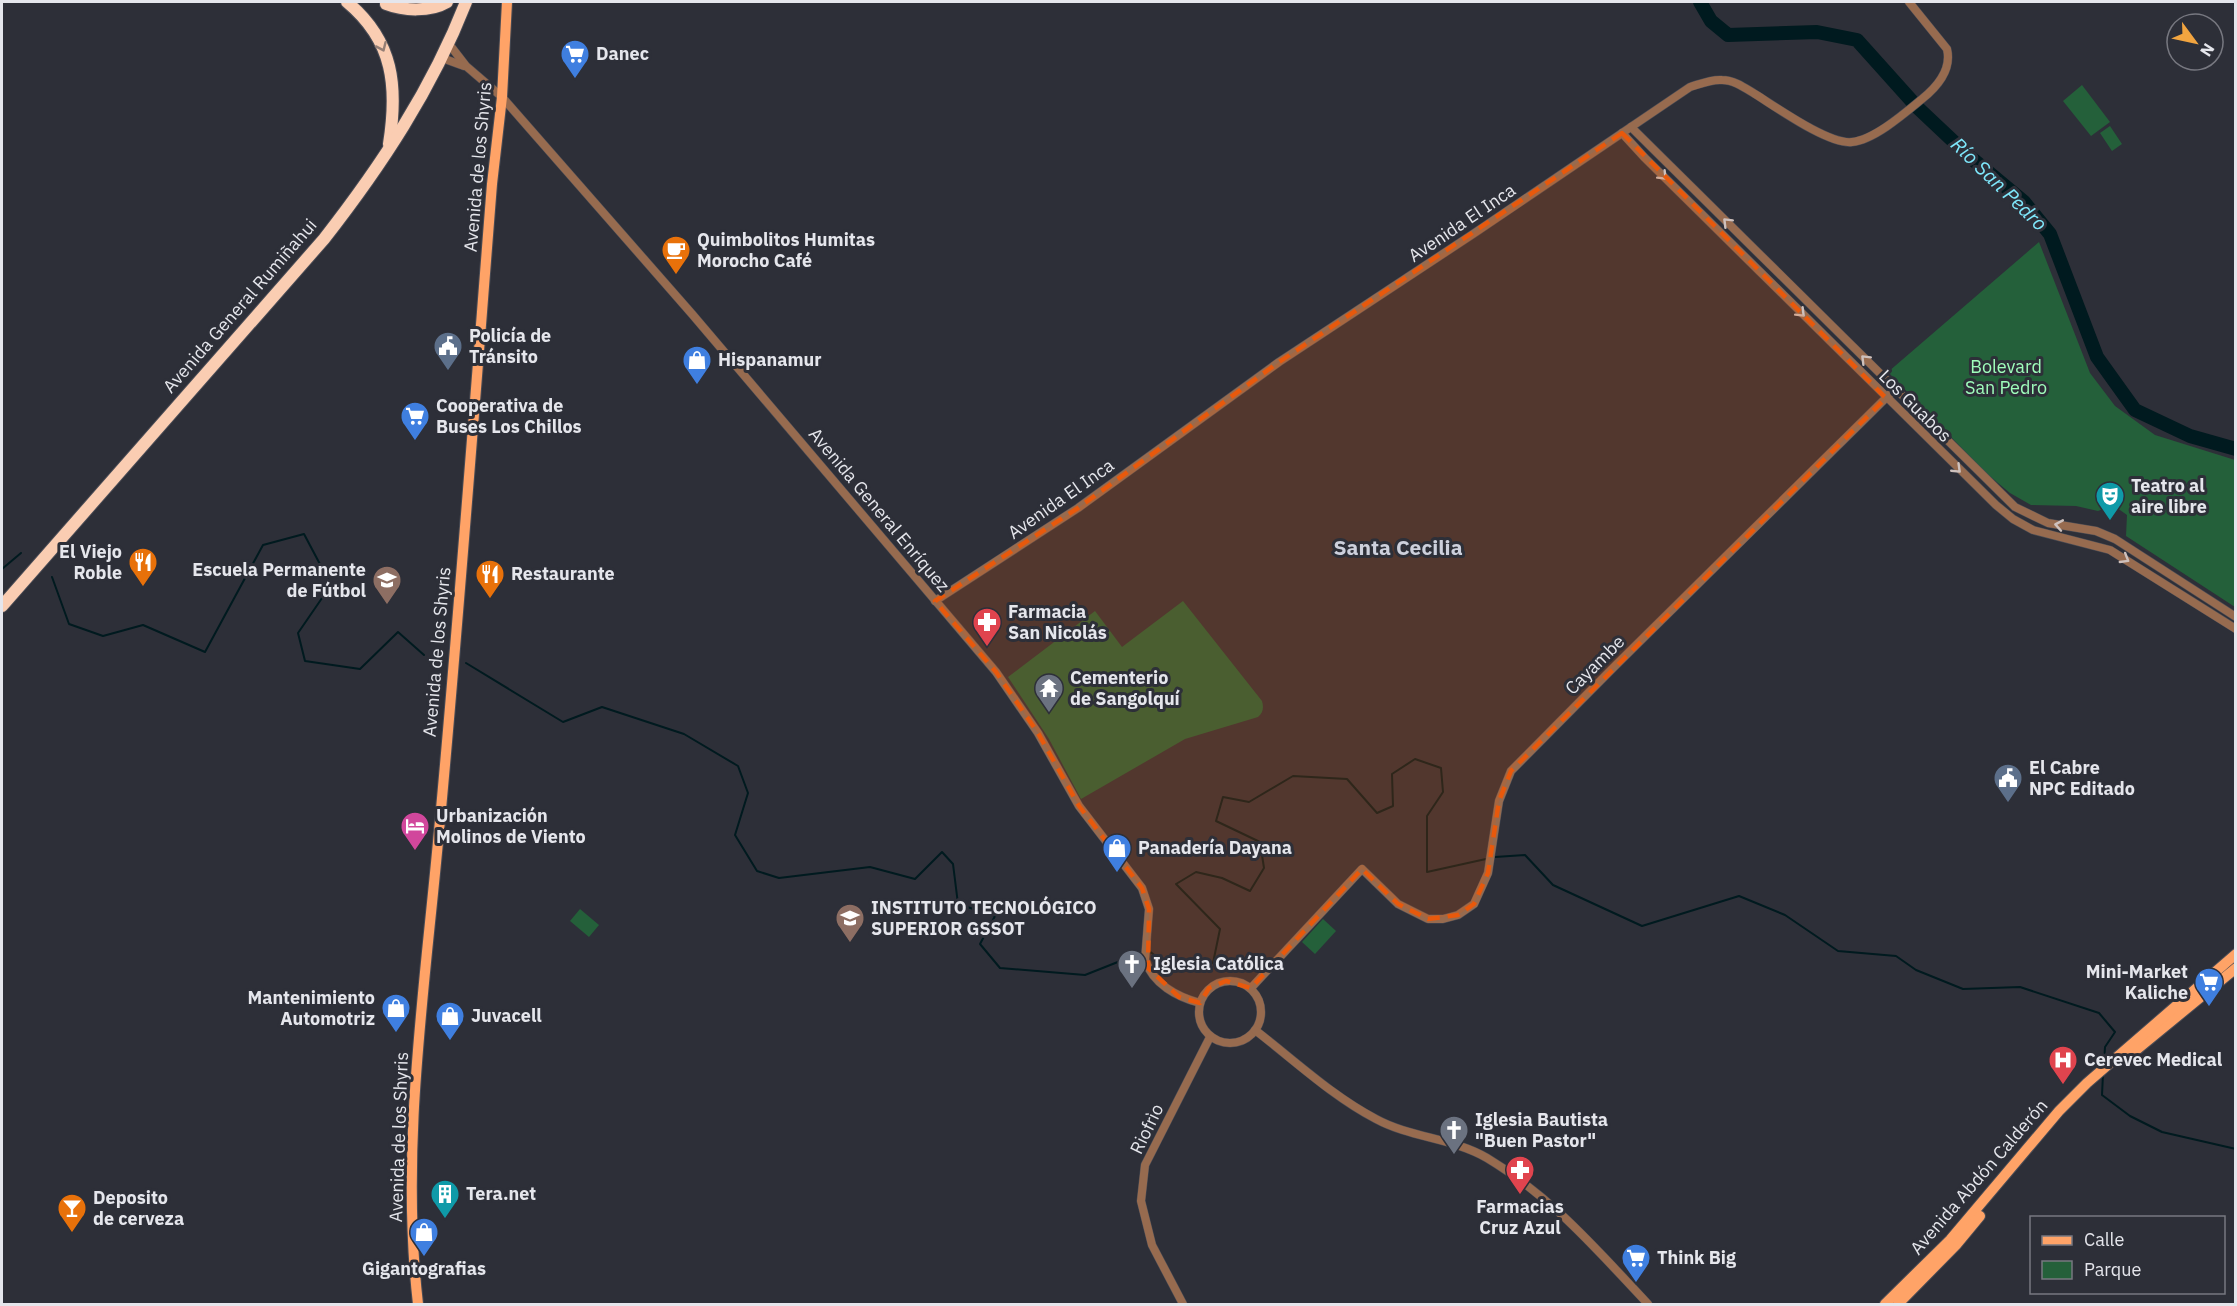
<svg xmlns="http://www.w3.org/2000/svg" width="2237" height="1306" viewBox="0 0 2237 1306" font-family="'IBM Plex Sans',sans-serif">
	<rect width="100%" height="100%" fill="#2d2f38"/>
	<g fill="#24603a">
		<path d="M2082,85L2110,122L2091,136L2063,101Z"/>
		<path d="M2110,126L2122,144L2112,151L2100,133Z"/>
		<path d="M2039,242L2090,373L2115,406L2155,435L2235,460V607L2126,536L2127,515L2113,505L2098,511L2076,506L2031,505L2010,493L1986,473L1888,372Z"/>
		<path d="M1183,601L1262,701C1264,708 1263,713 1258,717L1185,739L1081,799L1049,739L1008,677L1095,611L1122,647Z"/>
		<path d="M580,909L599,925L589,937L570,921Z"/>
		<path d="M1323,919L1336,931L1315,954L1302,942Z"/>
	</g>
	<g fill="none" stroke-linecap="round" stroke-linejoin="round">
		<g stroke="#001a1f" stroke-width="2">
			<path d="M2,569L21,553"/>
			<path d="M52,577L69,624L103,636L143,625L205,652L263,545L304,534L331,585L298,633L305,661L360,669L398,632L424,655"/>
			<path d="M466,663L563,722L602,707L684,734L738,766L748,793L735,835L757,871L779,878L870,867L915,879L942,852L953,864L958,904L995,916L980,944L1000,968L1085,975L1143,952"/>
			<path d="M1148,950L1172,969L1213,963L1220,929L1176,884L1196,872L1222,878L1250,891L1264,868L1260,842L1216,821L1223,797L1249,802L1293,776L1347,779L1377,813L1393,806L1392,774L1415,759L1441,768L1443,792L1427,816V872L1495,857L1525,855L1553,885L1642,926L1739,896L1785,915L1838,951L1896,956L1916,970L1963,989L2020,987L2099,1013L2115,1032L2105,1047L2104,1063"/>
			<path d="M2103,1074L2102,1095L2130,1116L2162,1132L2236,1149"/>
		</g>
		<path stroke="#001a1f" stroke-width="14" d="M1700,2L1711,21L1728,35L1817,32L1857,40L1918,108L1970,157L2024,202L2050,234L2097,357L2135,410L2190,436L2236,449"/>
		<g stroke="#4a4c55" stroke-width="9">
			<g id="minor">
				<path d="M449,44L466,66L502,97L692,314L996,672L1038,733L1079,806L1142,888L1149,909L1145,960C1153,984 1177,997 1200,1003"/>
				<path d="M442,58L464,66"/>
				<path d="M1631,127L2015,507L2048,523L2096,531L2115,539L2236,617"/>
				<path d="M1622,133L1645,158L1996,505L2013,519L2033,530L2110,550L2236,629"/>
				<path d="M935,601L1078,508L1279,362L1476,232L1690,87C1700,84 1711,79 1722,80C1734,80 1745,88 1755,94C1776,107 1829,145 1852,142C1874,140 1905,113 1922,99C1937,87 1952,70 1947,49L1909,2"/>
				<circle cx="1230" cy="1012" r="31"/>
				<path d="M1251,988L1362,869L1398,904L1428,919H1443L1458,915L1474,904L1488,873L1499,801L1511,771L1614,667L1895,389"/>
				<path d="M1255,1030C1294,1060 1332,1096 1376,1119C1411,1138 1453,1138 1487,1158C1552,1197 1597,1250 1648,1304"/>
				<path d="M1183,1304L1152,1245L1141,1201L1145,1165L1210,1037"/>
			</g>
		</g>
		<g stroke="#4a4c55" stroke-width="12">
			<g id="major">
				<path d="M2129,1056L2236,968"/>
				<path d="M418,1304C400,1147 425,988 439,831C459,616 475,400 492,184L502,97L507,2"/>
				<path d="M1885,1304L1950,1240L2059,1111L2087,1083L2236,954"/>
				<path d="M1898,1304L1956,1245L1980,1216"/>
			</g>
		</g>
		<g stroke="#4a4c55" stroke-width="14">
			<g id="highway">
				<path d="M347,2C394,41 398,87 389,144"/>
				<path d="M386,4C404,11 430,12 447,2"/>
				<path d="M2,606L324,239C381,166 432,89 466,2"/>
			</g>
		</g>
		<use href="#minor" stroke="#976b4f" stroke-width="8"/>
		<use href="#major" stroke="#ffa367" stroke-width="10"/>
		<use href="#highway" stroke="#facdb2" stroke-width="12"/>
	</g>
	<defs><path id="oneway-chevron" d="M-2-3.5L2.5 0L-2 3.5" fill="none" stroke-width="1.6" stroke-linecap="round" stroke-linejoin="round" transform="scale(1.5)"/></defs>
	<use stroke="#947e75" href="#oneway-chevron" transform="translate(382 47) rotate(66)"/>
	<g stroke="#cec1bd">
		<use href="#oneway-chevron" transform="translate(1663 176) rotate(45)"/>
		<use href="#oneway-chevron" transform="translate(1727 222) rotate(-135)"/>
		<use href="#oneway-chevron" transform="translate(1801 313) rotate(45)"/>
		<use href="#oneway-chevron" transform="translate(1865 359) rotate(-135)"/>
		<use href="#oneway-chevron" transform="translate(1957 469) rotate(44)"/>
		<use href="#oneway-chevron" transform="translate(2059 525) rotate(-170)"/>
		<use href="#oneway-chevron" transform="translate(2125 559) rotate(31)"/>
	</g>
	<path fill="#e8590c" fill-opacity="0.2" stroke="#e8590c" stroke-width="4.5" stroke-dasharray="12 8" stroke-linejoin="round" d="M1622,133L1886,398L1511,771L1499,801L1488,873L1474,904L1458,915L1428,919L1398,904L1362,869L1251,988L1226,981L1209,988L1200,1003L1179,997L1148,968L1149,909L1142,888L1079,806L1038,733L996,672L935,601L1078,508L1279,362Z"/>
	<defs>
		<g id="supermarket-pin" transform="scale(1.5)"><path d="M0 17L-7.5 6A9.5 9.5 0 1 1 7.5 6Z" fill="#3f7fe0" stroke="#2d2f38"/><path d="M-6-5.5h2.5l.6 2H6L4.5 2H-2.5L-4.4-4H-6ZM-1.5 3.2a1.3 1.3 0 1 0 .1 0ZM3 3.2a1.3 1.3 0 1 0 .1 0Z" fill="#fff"/></g>
		<g id="cafe-pin" transform="scale(1.5)"><path d="M0 17L-7.5 6A9.5 9.5 0 1 1 7.5 6Z" fill="#e8710a" stroke="#2d2f38"/><path d="M-5.5-4.5H6V0H3Q3 3.5 0 3.5H-2.5Q-5.5 3.5-5.5 0ZM3-3.2v2h1.7v-2ZM-6 4.5H4V6H-6Z" fill="#fff"/></g>
		<g id="civic-pin" transform="scale(1.5)"><path d="M0 17L-7.5 6A9.5 9.5 0 1 1 7.5 6Z" fill="#5c6f8a" stroke="#2d2f38"/><path d="M-.6-6.5H3V-4.5H.6V-3L4-1V1h2V6H-6V1h2V-1L-.6-3ZM-1.2 2.5V6h2.4V2.5Z" fill="#fff"/></g>
		<g id="shop-pin" transform="scale(1.5)"><path d="M0 17L-7.5 6A9.5 9.5 0 1 1 7.5 6Z" fill="#3f7fe0" stroke="#2d2f38"/><path d="M-5-2.5h2.3a2.7 3.5 0 0 1 5.4 0H5L5.5 6h-11ZM-1.5-2.5h3a1.5 2.3 0 0 0-3 0Z" fill="#fff"/></g>
		<g id="theatre-pin" transform="scale(1.5)"><path d="M0 17L-7.5 6A9.5 9.5 0 1 1 7.5 6Z" fill="#0f9aa8" stroke="#2d2f38"/><path d="M-5-5.5Q0-4 5-5.5V0Q5 5 0 6Q-5 5-5 0ZM-3.3-2.5H-1v1.5H-3.3ZM1-2.5H3.3v1.5H1ZM-2.8 1Q0 5.5 2.8 1Z" fill="#fff"/></g>
		<g id="restaurant-pin" transform="scale(1.5)"><path d="M0 17L-7.5 6A9.5 9.5 0 1 1 7.5 6Z" fill="#e8710a" stroke="#2d2f38"/><path d="M-5-6h1v4h1v-4h1v4h1v-4h1v5L-1.5 .5V6h-2V.5L-5-1ZM5-6V6H3V1.5H1.5Q1.5-4 5-6Z" fill="#fff"/></g>
		<g id="school-pin" transform="scale(1.5)"><path d="M0 17L-7.5 6A9.5 9.5 0 1 1 7.5 6Z" fill="#8d6e63" stroke="#2d2f38"/><path d="M0-5L7-2L0 1L-7-2ZM-4 1L0 2.5L4 1V4Q0 6-4 4Z" fill="#fff"/></g>
		<g id="pharmacy-pin" transform="scale(1.5)"><path d="M0 17L-7.5 6A9.5 9.5 0 1 1 7.5 6Z" fill="#e0444e" stroke="#2d2f38"/><path d="M-2-6h4v4h4v4h-4v4h-4v-4h-4v-4h4Z" fill="#fff"/></g>
		<g id="temple-pin" transform="scale(1.5)"><path d="M0 17L-7.5 6A9.5 9.5 0 1 1 7.5 6Z" fill="#6b7280" stroke="#2d2f38"/><path d="M0-6L5-2H3V0L6.5 2.5H4V6H1.5V3h-3V6H-4V2.5H-6.5L-3 0V-2H-5Z" fill="#fff"/></g>
		<g id="hotel-pin" transform="scale(1.5)"><path d="M0 17L-7.5 6A9.5 9.5 0 1 1 7.5 6Z" fill="#d1479c" stroke="#2d2f38"/><path d="M-6-4.5h1.5V1H6V5H4.5V3h-9V5H-6ZM-4 0a1.8 1.8 0 1 1 3.6 0ZM.5 0V-2.5h3Q6-2.5 6 0Z" fill="#fff"/></g>
		<g id="university-pin" transform="scale(1.5)"><path d="M0 17L-7.5 6A9.5 9.5 0 1 1 7.5 6Z" fill="#8d6e63" stroke="#2d2f38"/><path d="M0-5L7-2L0 1L-7-2ZM-4 1L0 2.5L4 1V4Q0 6-4 4Z" fill="#fff"/></g>
		<g id="church-pin" transform="scale(1.5)"><path d="M0 17L-7.5 6A9.5 9.5 0 1 1 7.5 6Z" fill="#6b7280" stroke="#2d2f38"/><path d="M-1.2-6h2.4v3.5h3.3v2.4h-3.3V6h-2.4V-.1h-3.3v-2.4h3.3Z" fill="#fff"/></g>
		<g id="hospital-pin" transform="scale(1.5)"><path d="M0 17L-7.5 6A9.5 9.5 0 1 1 7.5 6Z" fill="#e0444e" stroke="#2d2f38"/><path d="M-5-5h3v3.5h4V-5h3V5h-3V1.5h-4V5h-3Z" fill="#fff"/></g>
		<g id="building-pin" transform="scale(1.5)"><path d="M0 17L-7.5 6A9.5 9.5 0 1 1 7.5 6Z" fill="#0f9aa8" stroke="#2d2f38"/><path d="M-4-6H4V6H1V3H-1V6H-4ZM-2.5-4.3h1.7v1.8h-1.7ZM.8-4.3h1.7v1.8H.8ZM-2.5-1h1.7V.8h-1.7ZM.8-1h1.7V.8H.8Z" fill="#fff"/></g>
		<g id="bar-pin" transform="scale(1.5)"><path d="M0 17L-7.5 6A9.5 9.5 0 1 1 7.5 6Z" fill="#e8710a" stroke="#2d2f38"/><path d="M-6-5H6L.8 .8V4.5H3.5V6h-7V4.5H-.8V.8Z" fill="#fff"/></g>
	</defs>
	<g fill-rule="evenodd">
		<use href="#supermarket-pin" x="575" y="54"/>
		<use href="#cafe-pin" x="676" y="250"/>
		<use href="#civic-pin" x="448" y="346"/>
		<use href="#shop-pin" x="697" y="360"/>
		<use href="#supermarket-pin" x="415" y="416"/>
		<use href="#theatre-pin" x="2110" y="496"/>
		<use href="#restaurant-pin" x="143" y="562"/>
		<use href="#restaurant-pin" x="490" y="574"/>
		<use href="#school-pin" x="387" y="580"/>
		<use href="#pharmacy-pin" x="987" y="622"/>
		<use href="#temple-pin" x="1049" y="688"/>
		<use href="#civic-pin" x="2008" y="778"/>
		<use href="#hotel-pin" x="415" y="826"/>
		<use href="#shop-pin" x="1117" y="848"/>
		<use href="#university-pin" x="850" y="918"/>
		<use href="#church-pin" x="1132" y="964"/>
		<use href="#supermarket-pin" x="2209" y="982"/>
		<use href="#shop-pin" x="396" y="1008"/>
		<use href="#shop-pin" x="450" y="1016"/>
		<use href="#hospital-pin" x="2063" y="1060"/>
		<use href="#church-pin" x="1454" y="1130"/>
		<use href="#pharmacy-pin" x="1520" y="1170"/>
		<use href="#building-pin" x="445" y="1194"/>
		<use href="#bar-pin" x="72" y="1208"/>
		<use href="#shop-pin" x="424" y="1232"/>
		<use href="#supermarket-pin" x="1636" y="1258"/>
	</g>
	<g text-anchor="middle" stroke-width="6" stroke-linejoin="round" paint-order="stroke">
		<g font-size="18" font-weight="bold" fill="#e5e6ec" stroke="#2d2f38" text-anchor="start">
			<text x="596" y="60">Danec</text>
			<text x="697" y="246">Quimbolitos Humitas<tspan x="697" dy="21">Morocho Café</tspan></text>
			<text x="469" y="342">Policía de<tspan x="469" dy="21">Tránsito</tspan></text>
			<text x="718" y="366">Hispanamur</text>
			<text x="436" y="412">Cooperativa de<tspan x="436" dy="21">Buses Los Chillos</tspan></text>
			<text x="2131" y="492">Teatro al<tspan x="2131" dy="21">aire libre</tspan></text>
			<text x="122" y="558" text-anchor="end">El Viejo<tspan x="122" dy="21">Roble</tspan></text>
			<text x="366" y="576" text-anchor="end">Escuela Permanente<tspan x="366" dy="21">de Fútbol</tspan></text>
			<text x="511" y="580">Restaurante</text>
			<text x="1008" y="618">Farmacia<tspan x="1008" dy="21">San Nicolás</tspan></text>
			<text x="1070" y="684">Cementerio<tspan x="1070" dy="21">de Sangolquí</tspan></text>
			<text x="2029" y="774">El Cabre<tspan x="2029" dy="21">NPC Editado</tspan></text>
			<text x="436" y="822">Urbanización<tspan x="436" dy="21">Molinos de Viento</tspan></text>
			<text x="1138" y="854">Panadería Dayana</text>
			<text x="871" y="914">INSTITUTO TECNOLÓGICO<tspan x="871" dy="21">SUPERIOR GSSOT</tspan></text>
			<text x="1153" y="970">Iglesia Católica</text>
			<text x="2188" y="978" text-anchor="end">Mini-Market<tspan x="2188" dy="21">Kaliche</tspan></text>
			<text x="375" y="1004" text-anchor="end">Mantenimiento<tspan x="375" dy="21">Automotriz</tspan></text>
			<text x="471" y="1022">Juvacell</text>
			<text x="2084" y="1066">Cerevec Medical</text>
			<text x="1475" y="1126">Iglesia Bautista<tspan x="1475" dy="21">"Buen Pastor"</tspan></text>
			<text x="466" y="1200">Tera.net</text>
			<text x="93" y="1204">Deposito<tspan x="93" dy="21">de cerveza</tspan></text>
			<text x="1520" y="1213" text-anchor="middle">Farmacias<tspan x="1520" dy="21">Cruz Azul</tspan></text>
			<text x="1657" y="1264">Think Big</text>
			<text x="424" y="1275" text-anchor="middle">Gigantografias</text>
		</g>
		<g font-size="18" fill="#e5e6ec" stroke="#2d2f38">
			<text transform="translate(478 167) rotate(-85)" y="6">Avenida de los Shyris</text>
			<text transform="translate(1462 223) rotate(-34)" y="6">Avenida El Inca</text>
			<text transform="translate(240 306) rotate(-49)" y="6">Avenida General Rumiñahui</text>
			<text transform="translate(1915 406) rotate(45)" y="6">Los Guabos</text>
			<text transform="translate(1061 499) rotate(-35)" y="6">Avenida El Inca</text>
			<text transform="translate(879 510) rotate(50)" y="6">Avenida General Enríquez</text>
			<text transform="translate(437 652) rotate(-85)" y="6">Avenida de los Shyris</text>
			<text transform="translate(1595 665) rotate(-45)" y="6">Cayambe</text>
			<text transform="translate(1147 1129) rotate(-64)" y="6">Riofrìo</text>
			<text transform="translate(399 1137) rotate(-88)" y="6">Avenida de los Shyris</text>
			<text transform="translate(1979 1177) rotate(-49)" y="6">Avenida Abdón Calderón</text>
		</g>
		<g font-size="18" fill="#9ffdbb" stroke="#2d2f38">
			<text x="2006" y="373">Bolevard<tspan x="2006" dy="21">San Pedro</tspan></text>
		</g>
		<g font-size="20" font-style="italic" fill="#7fe8fc" stroke="#2d2f38">
			<text transform="translate(1999 184) rotate(44)" y="7">Río San Pedro</text>
		</g>
		<g font-size="21" font-weight="bold" fill="#cdd0dc" stroke="#2d2f38">
			<text x="1398" y="555">Santa Cecilia</text>
		</g>
	</g>
	<rect width="2237" height="1306" fill="none" stroke="#e5e6ec" stroke-width="6"/>
	<rect x="2030" y="1216" width="195" height="78" fill="#2d2f38" stroke="#777880" stroke-width="1.5"/>
	<rect x="2042" y="1236" width="30" height="9" fill="#ffa367" stroke="#777880" stroke-width="1.5"/>
	<text x="2084" y="1246" font-size="18" fill="#e5e6ec">Calle</text>
	<rect x="2042" y="1261" width="30" height="18" fill="#24603a" stroke="#777880" stroke-width="1.5"/>
	<text x="2084" y="1276" font-size="18" fill="#e5e6ec">Parque</text>
	<g transform="translate(2195 42) rotate(123)"><circle r="28" fill="#2d2f38" stroke="#777880" stroke-width="1.5"/>
	<path d="M0-4.5L10 22L0 15L-10 22Z" fill="#f2a540"/>
	<text y="-9" font-size="16" font-weight="bold" text-anchor="middle" fill="#e5e6ec">N</text>
	</g>
</svg>
